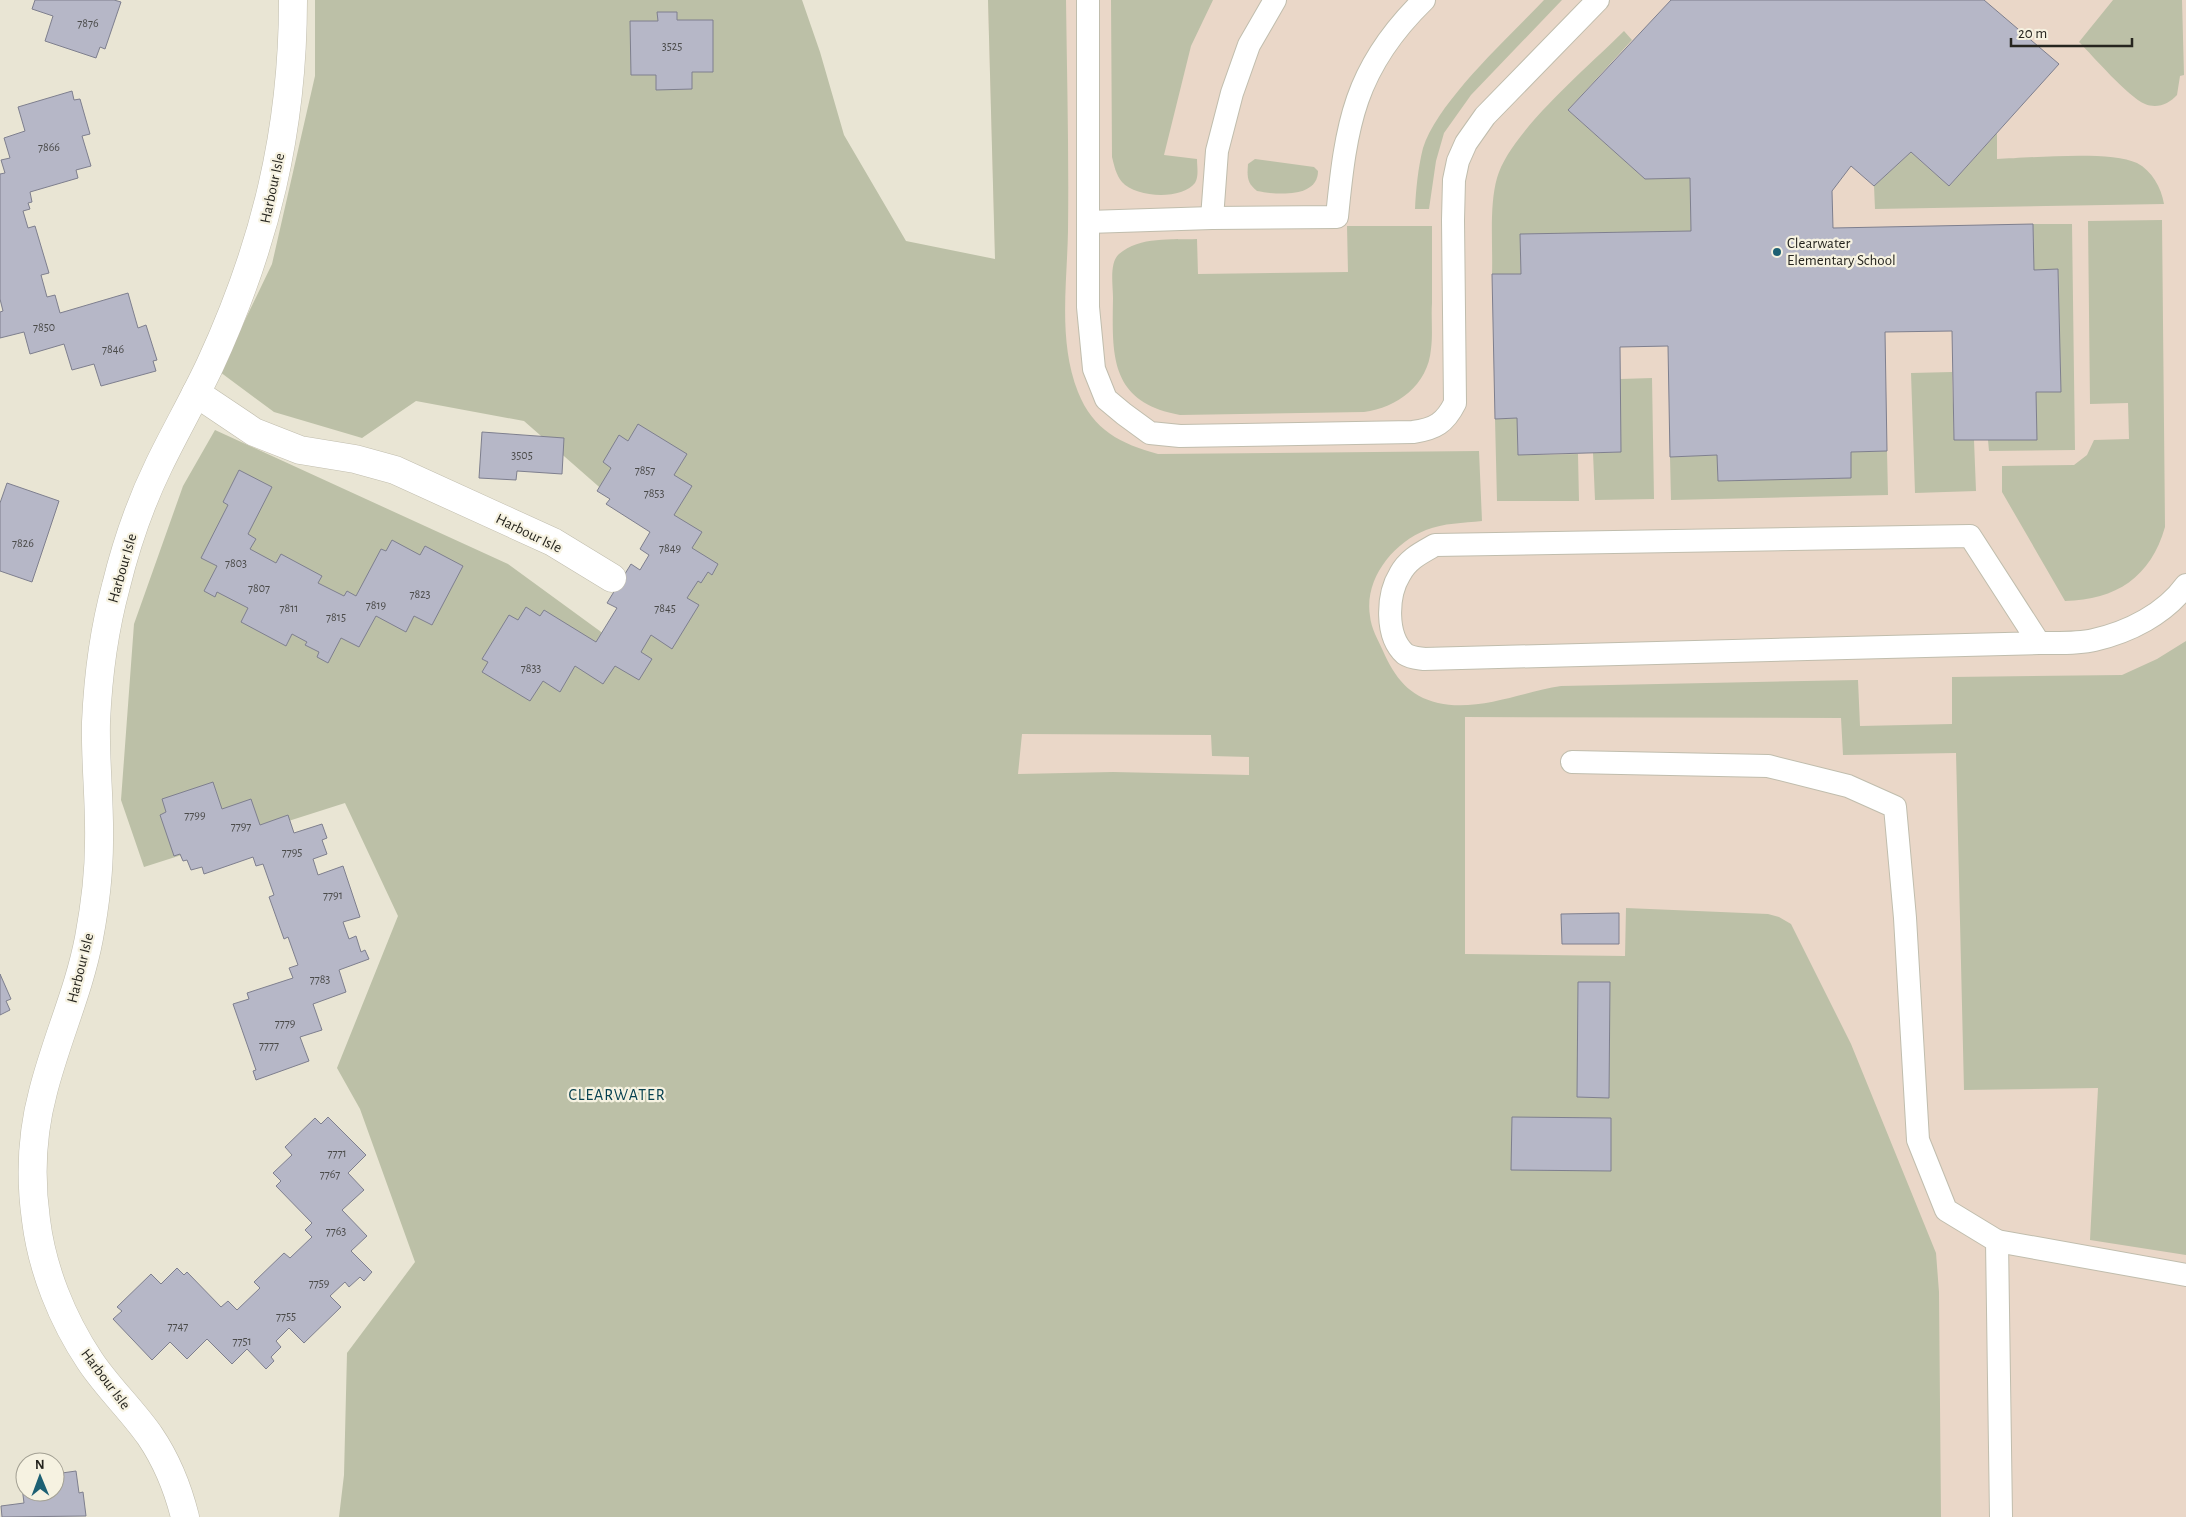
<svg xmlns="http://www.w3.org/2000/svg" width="2186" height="1517" viewBox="0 0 2186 1517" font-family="'Alegreya Sans',sans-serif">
	<rect width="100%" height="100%" fill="#e9e5d4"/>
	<path fill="#ead7c8" d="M988,0H2186V1517H892L1009,750Z"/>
	<g fill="#bcc0a7" fill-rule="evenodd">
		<path d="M315,0H802L820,52L844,135L906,241L995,259L988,0H1066C1067,77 1069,154 1068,231C1067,285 1058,341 1078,392C1093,430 1121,444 1158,454L1479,451L1482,521C1463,523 1444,523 1426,530C1393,543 1364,579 1370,616C1371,628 1378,640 1383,651C1395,678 1409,696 1438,703C1478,712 1522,692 1561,686L1858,680L1860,726L1952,724V677L2122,675L2157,659L2186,641V1255L2090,1240L2098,1088L1964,1090L1956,753L1843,755L1841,718L1465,717V954L1625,956L1626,908L1768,914L1779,917L1791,924L1851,1044L1936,1253L1939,1292L1941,1517H339L344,1475L347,1353L415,1262L360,1109L337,1068L398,916L345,803L144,867L121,800L134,624L183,486L215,430L508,564L619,645L687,564L524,421L416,401L362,438L274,412L220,372L272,264L315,76ZM1022,734L1211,735L1212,756L1249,757V775L1113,772L1018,774Z"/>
		<path d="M1111,0H1213L1191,46L1164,155L1197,159C1197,167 1199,176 1195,183C1182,200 1136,198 1122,182C1116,175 1114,165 1112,157Z"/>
		<path d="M1544,0H1562L1471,95L1444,133L1436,161L1429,209H1415C1416,189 1418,168 1423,148C1438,101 1509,37 1544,0Z"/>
		<path d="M2113,0H2182L2184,75L2180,76L2177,95C2169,104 2157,109 2145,104C2127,96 2094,57 2079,42Z"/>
		<path d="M1624,31L1632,40L1568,110L1645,179L1690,178L1691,231L1520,234L1521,274H1492C1493,245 1489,206 1497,178C1510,132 1588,67 1624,31Z"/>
		<path d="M1997,133V159C2030,158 2110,150 2137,163C2152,171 2161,187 2164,204L1875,209L1874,186L1911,152L1949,186Z"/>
		<path d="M1255,159L1314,167L1318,171C1318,198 1277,195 1257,191C1247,183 1247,177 1248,164Z"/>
		<path d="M2162,220L2165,527C2151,577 2116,600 2065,601L2002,492V466L2074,465L2087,455L2094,440L2129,439L2128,403L2090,404L2088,221Z"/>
		<path d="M2033,224H2072L2075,450L1989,451L1988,440L2036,392H2061L2058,269L2034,270Z"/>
		<path d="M1347,226H1432C1432,252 1432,277 1432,303C1431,318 1433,334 1431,349C1428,385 1397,408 1364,412L1180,415C1110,402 1112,357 1113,298C1113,285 1109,263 1119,254C1140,236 1172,240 1197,239L1198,274L1348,272Z"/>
		<path d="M1952,372L1954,440H1974L1976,491L1915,493L1911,373Z"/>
		<path d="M1652,378L1654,499L1595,500L1593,453L1621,452L1620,379Z"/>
		<path d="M1517,418L1518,455L1578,454L1579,501H1497L1495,419Z"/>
		<path d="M1887,451L1888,495L1671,500L1670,457L1717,455L1718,481L1851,478V452Z"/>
	</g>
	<g fill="#b6b7c7" stroke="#7e7f8e">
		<path d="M35,0H114L121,2L105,49L100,47L96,58L45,41L53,16L32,9Z"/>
		<path d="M1671,0H1984L2059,64L1949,186L1911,152L1874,186L1851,166L1832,191L1833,228L2033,224L2034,270L2058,269L2061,392H2036L2037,440H1954L1952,331L1885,332L1887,451L1851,452V478L1718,481L1717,455L1670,457L1668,346L1620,347L1621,452L1518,455L1517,418L1495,419L1492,274H1521L1520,234L1691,231L1690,178L1645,179L1568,110Z"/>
		<path d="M657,12H677V20H713V72H692V89L656,90V75H631L630,21H658Z"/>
		<path d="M72,91L74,100L80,99L90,134L82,136L91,166L76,170L78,178L30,192L32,202L28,203L30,209L23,211L28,228L35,226L49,273L41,275L47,297L55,295L60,313L128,293L138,328L146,325L157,360L153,361L156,371L101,386L94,364L72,370L64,344L30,354L24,332L0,338V312L3,311L0,299V174L5,173L1,160L10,158L4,138L25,131L18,107Z"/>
		<path d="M638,424L687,454L674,475L692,486L674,515L702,532L692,548L718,564L712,575L708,572L701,583L698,581L687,598L699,605L672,649L651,635L641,652L652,659L639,680L615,666L603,684L575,666L560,692L543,681L530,701L482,672L488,662L482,659L509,615L518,620L526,607L540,616L544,610L596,642L617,608L607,603L631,564L640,570L649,555L640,549L650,532L606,504L610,499L597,491L611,468L603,462L619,435L628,441Z"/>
		<path d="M482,432L564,438L562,474L517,471L516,480L479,478Z"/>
		<path d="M239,470L272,487L248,534L256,539L250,549L276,563L281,554L322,576L318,583L344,596L347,591L356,596L381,549L386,551L392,540L420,555L425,546L463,566L432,625L414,616L406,632L376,616L359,647L341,638L328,663L317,657L319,652L305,645L307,642L292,634L286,646L241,622L248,608L217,592L215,597L204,591L217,566L201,558L228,505L223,502Z"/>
		<path d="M7,483L59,501L32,582L0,571V503Z"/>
		<path d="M213,782L222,809L251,799L260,825L288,815L294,833L322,824L327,838L322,840L327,854L313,859L318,875L343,866L360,917L343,922L349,939L356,936L361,952L365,950L369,959L339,970L346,992L313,1004L322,1030L300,1037L309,1061L256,1080L253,1071L256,1070L233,1004L249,999L247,993L293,978L289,968L298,965L288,937L284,939L269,897L274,895L263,864L256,866L253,857L204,874L202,867L191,870L187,860L183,861L180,854L174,856L160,815L166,812L162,799Z"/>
		<path d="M1619,913V944H1562L1561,914Z"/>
		<path d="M0,974L11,999L6,1001L10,1010L0,1015Z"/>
		<path d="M1578,982H1610L1609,1098L1577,1097Z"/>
		<path d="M328,1117L366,1155L348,1173L364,1190L342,1210L367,1236L351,1251L372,1272L364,1281L360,1277L349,1287L345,1282L330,1296L341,1307L304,1343L289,1328L276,1341L281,1347L271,1357L274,1361L266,1369L247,1349L232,1364L207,1339L187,1359L170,1342L152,1360L113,1319L122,1311L117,1307L151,1274L161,1284L177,1268L184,1275L187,1272L221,1307L228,1301L237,1310L260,1288L254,1282L284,1253L290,1258L312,1237L305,1230L312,1223L276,1186L281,1181L273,1173L292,1155L285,1147L315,1118L321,1124Z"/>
		<path d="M1512,1117L1611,1118V1171L1511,1170Z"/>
		<path d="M76,1471L79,1493L83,1492L86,1516L2,1517L1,1506L24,1503L21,1479L25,1478V1492H55V1474Z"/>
	</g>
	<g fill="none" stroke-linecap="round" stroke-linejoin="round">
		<g stroke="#c0bdad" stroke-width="24">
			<g id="service">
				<path d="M1088,0V307L1094,369L1106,399L1124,414L1150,433L1180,436L1413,432C1435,429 1445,423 1455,403L1453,220L1454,180L1458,161L1466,143L1485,116L1598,0"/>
				<path d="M1212,218L1217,151L1232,93L1249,45L1275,0"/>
				<path d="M1088,222L1212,218L1337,217C1346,125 1354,68 1424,0"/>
				<path d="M2039,643L1970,536L1435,545C1421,553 1408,559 1400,574C1387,595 1385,636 1405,654C1411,658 1417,658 1424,659L2039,643C2057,643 2077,644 2094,640C2129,632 2165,614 2186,585"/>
				<path d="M1572,762L1768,766L1848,786L1895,807L1905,918L1918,1140L1946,1210L1997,1241L2001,1517"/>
				<path d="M1997,1241L2186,1275"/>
			</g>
		</g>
		<g stroke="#c0bdad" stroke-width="29">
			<g id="minor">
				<path d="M196,393L254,432L300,450L355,459L395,470L553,542L612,578"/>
				<path d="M185,1517C178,1489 167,1461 150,1436C132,1410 108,1388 90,1361C62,1319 42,1269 36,1220C30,1177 32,1133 43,1092C56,1040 79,991 89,938C95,906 99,874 99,842C100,802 95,762 96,722C98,677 104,630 116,586C126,545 140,504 159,465C175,432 194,399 210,365C265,246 293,131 293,0"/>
			</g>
		</g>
		<use href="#service" stroke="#fff" stroke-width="22"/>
		<use href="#minor" stroke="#fff" stroke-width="28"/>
	</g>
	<circle fill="#1d6073" stroke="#f6f2e1" stroke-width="2" cx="1777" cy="252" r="5"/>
	<g text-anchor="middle" stroke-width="4.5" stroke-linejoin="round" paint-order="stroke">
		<g font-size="12" fill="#4a4a49">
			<text x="88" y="27">7876</text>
			<text x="672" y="50">3525</text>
			<text x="49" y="151">7866</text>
			<text x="44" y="331">7850</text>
			<text x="113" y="353">7846</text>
			<text x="522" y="459">3505</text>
			<text x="645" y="474">7857</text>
			<text x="654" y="497">7853</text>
			<text x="23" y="547">7826</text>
			<text x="670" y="552">7849</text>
			<text x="236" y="567">7803</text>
			<text x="259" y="592">7807</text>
			<text x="420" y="598">7823</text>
			<text x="376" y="609">7819</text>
			<text x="289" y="612">7811</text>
			<text x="665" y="612">7845</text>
			<text x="336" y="621">7815</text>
			<text x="531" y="672">7833</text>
			<text x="195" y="819">7799</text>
			<text x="241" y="830">7797</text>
			<text x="292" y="856">7795</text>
			<text x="333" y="899">7791</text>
			<text x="320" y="983">7783</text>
			<text x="285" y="1027">7779</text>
			<text x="269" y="1049">7777</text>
			<text x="337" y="1157">7771</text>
			<text x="330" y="1178">7767</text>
			<text x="336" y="1235">7763</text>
			<text x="319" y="1287">7759</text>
			<text x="286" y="1320">7755</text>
			<text x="178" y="1330">7747</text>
			<text x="242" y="1345">7751</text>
		</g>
		<g font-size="15" fill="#26251f" stroke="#f6f2e1">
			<text transform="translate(272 188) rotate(-78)" y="5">Harbour Isle</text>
			<text transform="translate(529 533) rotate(26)" y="5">Harbour Isle</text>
			<text transform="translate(122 568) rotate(-74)" y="5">Harbour Isle</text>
			<text transform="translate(80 968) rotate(-76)" y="5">Harbour Isle</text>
			<text transform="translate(106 1379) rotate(53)" y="5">Harbour Isle</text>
		</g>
		<g font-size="15" fill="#26251f" stroke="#f6f2e1" text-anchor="start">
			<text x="1787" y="248">Clearwater<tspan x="1787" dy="17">Elementary School</tspan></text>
		</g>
		<g font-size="16" letter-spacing="1" fill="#074150" stroke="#f6f2e1">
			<text x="617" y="1100">CLEARWATER</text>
		</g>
	</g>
	<g transform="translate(40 1477) rotate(359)"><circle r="24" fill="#f6f2e1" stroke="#a3a093"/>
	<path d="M0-4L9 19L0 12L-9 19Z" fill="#1d6073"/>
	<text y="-8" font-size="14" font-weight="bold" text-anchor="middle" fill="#26251f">N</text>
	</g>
	<path d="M2011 38v8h121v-8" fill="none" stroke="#26251f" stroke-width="2.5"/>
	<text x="2018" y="38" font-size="15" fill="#26251f" stroke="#f6f2e1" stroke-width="4" paint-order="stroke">20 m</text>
</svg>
